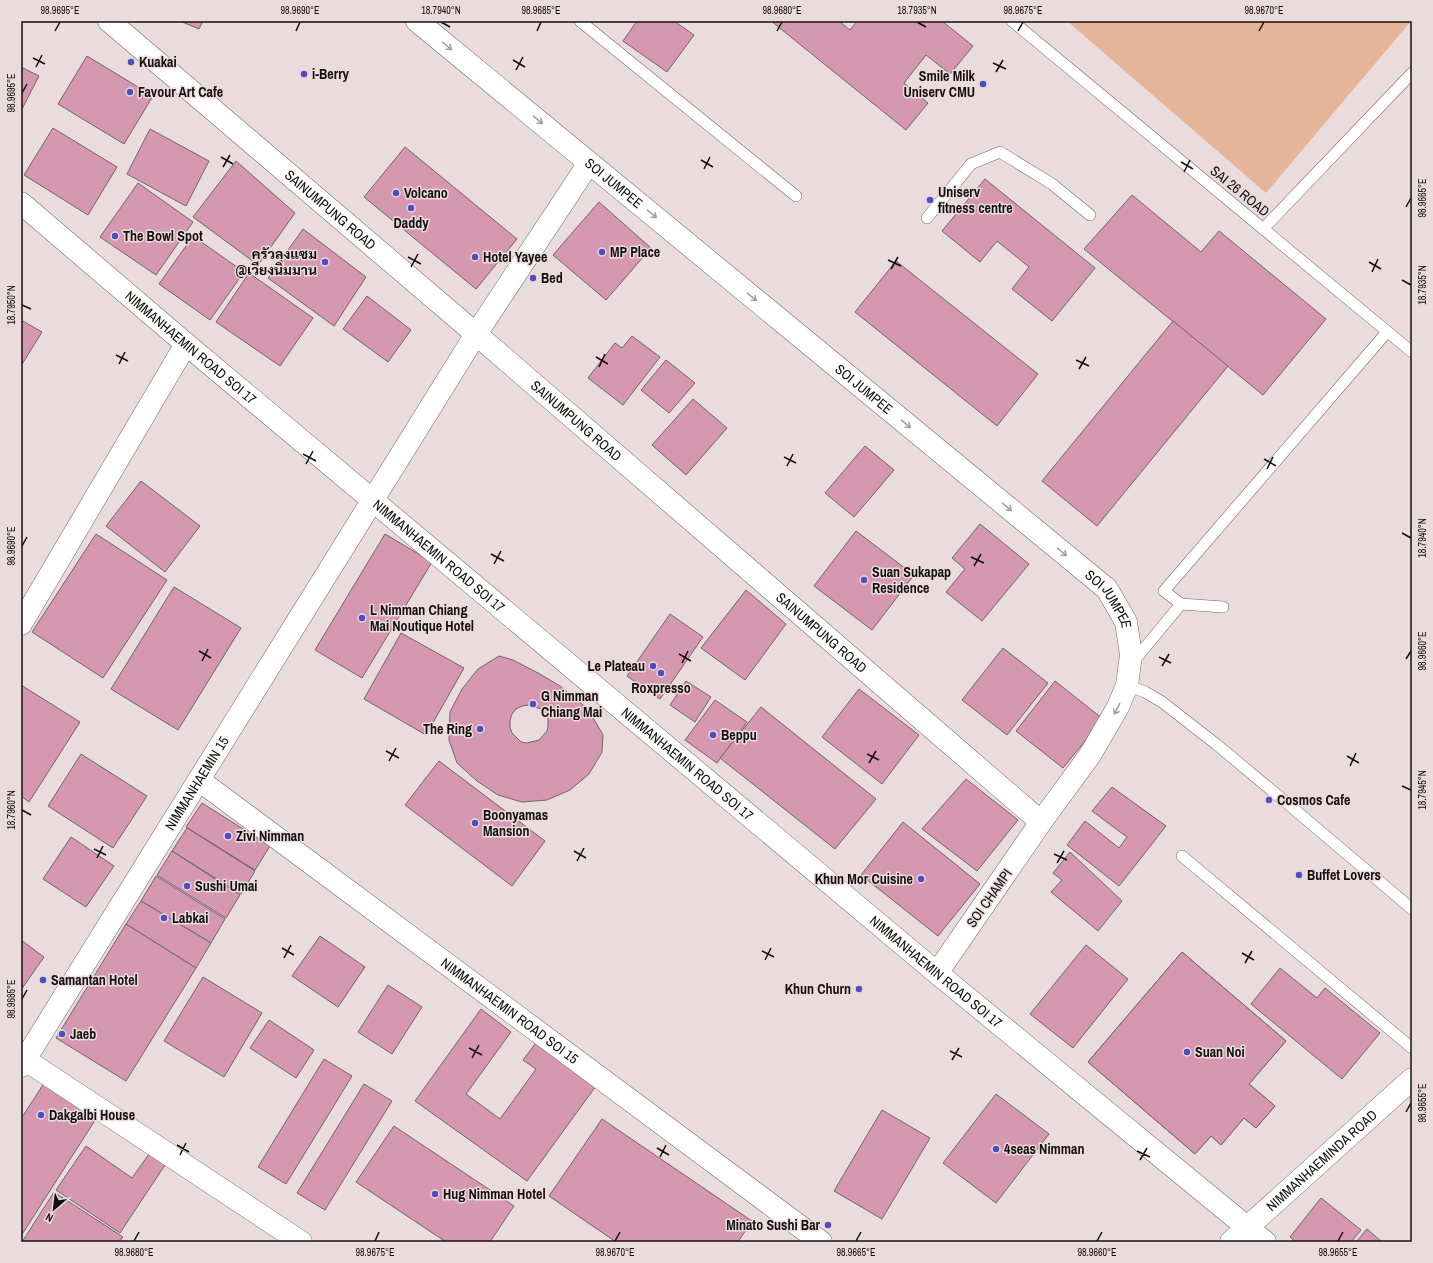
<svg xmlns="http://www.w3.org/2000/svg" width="1433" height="1263" viewBox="0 0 1433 1263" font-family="'Archivo Narrow',Sarabun,sans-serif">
	<rect width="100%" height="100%" fill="#eadbdc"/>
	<path fill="#e6b499" d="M1067,21H1411L1266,193Z"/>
	<g fill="#d598b0" stroke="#71656a" fill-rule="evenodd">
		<path d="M180,21H203L199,29Z"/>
		<path d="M637,21H674L694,35L667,72L623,41Z"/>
		<path d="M771,21H839L850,30L857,21H942L973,46L950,74L926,55L904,83L928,103L906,130Z"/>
		<path d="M87,56L153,96L124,144L58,104Z"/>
		<path d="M21,67L39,76L22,109H21Z"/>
		<path d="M53,128L117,167L88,215L24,175Z"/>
		<path d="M150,129L209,161L186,206L127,174Z"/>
		<path d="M405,147L517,239L476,289L364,197Z"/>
		<path d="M236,161L295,213L258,265L193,217Z"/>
		<path d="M985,179L1095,268L1052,321L1012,289L1029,267L997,241L980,262L942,231Z"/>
		<path d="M138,183L193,222L156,275L100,237Z"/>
		<path d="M1132,195L1201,252L1219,231L1326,319L1263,395L1084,249Z"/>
		<path d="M599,202L651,248L606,300L553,255Z"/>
		<path d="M303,229L366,277L334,326L268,278Z"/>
		<path d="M193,236L244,272L210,320L159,284Z"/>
		<path d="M896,261L1038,374L997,426L855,312Z"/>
		<path d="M249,273L313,318L280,366L216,322Z"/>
		<path d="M367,296L411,330L388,362L343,329Z"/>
		<path d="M21,320L42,332L21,366Z"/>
		<path d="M1173,321L1228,366L1097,526L1042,481Z"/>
		<path d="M632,336L660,357L623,405L588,378L615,343L622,348Z"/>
		<path d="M666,360L695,383L669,413L641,390Z"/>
		<path d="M693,399L727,428L686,475L652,445Z"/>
		<path d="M865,446L894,470L854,517L825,493Z"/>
		<path d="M141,481L200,526L165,572L106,526Z"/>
		<path d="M980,524L1029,564L982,621L946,592L965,569L952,558Z"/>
		<path d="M856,531L914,575L872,630L814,586Z"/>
		<path d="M96,534L167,580L103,678L32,632Z"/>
		<path d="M385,534L432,562L362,678L315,650Z"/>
		<path d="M174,587L241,628L178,730L111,689Z"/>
		<path d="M746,590L786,624L745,680L701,648Z"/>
		<path d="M670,614L703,637L660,699L627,676Z"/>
		<path d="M401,633L464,668L426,735L364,699Z"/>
		<path d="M1003,648L1048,683L1007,735L962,700Z"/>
		<path d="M499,656L513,660L538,673L560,686L588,709L603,735L602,752L589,774L570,790L547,800L522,802L498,795L477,781L457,763L449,740L450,712L462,689L478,669ZM529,705L541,709L545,714L548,719V726L547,731L539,740L527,743L521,742L512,733L510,727V720L512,714L516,709L522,706Z"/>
		<path d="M686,681L711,697L695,722L670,705Z"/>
		<path d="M1055,681L1103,719L1063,768L1016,731Z"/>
		<path d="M21,685L80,722L29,802L21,796Z"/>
		<path d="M859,689L919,735L882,784L822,737Z"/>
		<path d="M715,700L747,722L717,763L685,740Z"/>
		<path d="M761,707L876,799L835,849L720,758Z"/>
		<path d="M81,754L147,796L113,848L48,806Z"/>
		<path d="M439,761L545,841L512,886L405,805Z"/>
		<path d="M966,779L1018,820L977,871L922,829Z"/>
		<path d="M1112,787L1166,826L1119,886L1067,845L1085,821L1119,848L1127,837L1092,811Z"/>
		<path d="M202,803L270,846L255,870L186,827Z"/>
		<path d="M903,822L980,884L938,936L861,875Z"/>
		<path d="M187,828L255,871L241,894L172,851Z"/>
		<path d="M71,837L114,866L86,907L43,879Z"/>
		<path d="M172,851L240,895L226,918L157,875Z"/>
		<path d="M1070,852L1122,901L1098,931L1051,892L1062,880L1053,873Z"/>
		<path d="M156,876L225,919L211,943L141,901Z"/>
		<path d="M141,901L211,943L196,968L126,924Z"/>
		<path d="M126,924L196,968L126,1081L56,1038Z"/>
		<path d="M320,936L365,967L338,1007L292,976Z"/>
		<path d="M21,940L44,957L21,990Z"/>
		<path d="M1086,945L1128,979L1073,1048L1030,1014Z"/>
		<path d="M1182,952L1286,1041L1249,1084L1275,1106L1256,1128L1244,1118L1221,1145L1211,1136L1195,1154L1088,1062ZM1160,1012L1232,1069L1211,1095L1138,1038Z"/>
		<path d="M1182,952L1286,1041L1249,1084L1275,1106L1256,1128L1244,1118L1221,1145L1211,1136L1195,1154L1088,1062Z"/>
		<path d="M1280,968L1317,998L1325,988L1380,1033L1342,1079L1251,1004Z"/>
		<path d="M203,977L262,1013L224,1077L164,1041Z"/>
		<path d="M388,985L422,1007L392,1054L358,1032Z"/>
		<path d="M481,1009L511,1032L466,1094L500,1119L536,1069L523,1060L536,1043L596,1086L527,1181L415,1101Z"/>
		<path d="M269,1020L314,1050L296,1078L250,1048Z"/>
		<path d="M324,1059L352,1076L286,1184L258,1167Z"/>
		<path d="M46,1080L99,1114L21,1236V1119Z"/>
		<path d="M364,1084L392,1101L325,1210L297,1193Z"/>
		<path d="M996,1094L1049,1134L996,1203L943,1163Z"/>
		<path d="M882,1110L930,1138L882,1219L834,1191Z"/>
		<path d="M602,1119L752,1221L738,1242H616L549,1196Z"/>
		<path d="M394,1126L514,1206L490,1242H446L356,1182Z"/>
		<path d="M86,1146L132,1178L149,1154L165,1165L120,1233L56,1190Z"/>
		<path d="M54,1192L123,1237L119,1242H22Z"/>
		<path d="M1321,1198L1361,1230L1351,1242H1296L1290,1237Z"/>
		<path d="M1367,1229L1382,1242H1356Z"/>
	</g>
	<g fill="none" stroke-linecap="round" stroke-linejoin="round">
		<g stroke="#736667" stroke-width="12">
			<g id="service">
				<path d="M580,21L796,196"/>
				<path d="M1012,21L1412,352"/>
				<path d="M927,218L971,164L1000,152L1052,184L1090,215"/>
				<path d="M1263,229L1412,73"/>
				<path d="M1223,607L1181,604L1164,591L1387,332"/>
				<path d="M1133,662L1181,604"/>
				<path d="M1127,685L1145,692L1162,702L1216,744L1288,804L1412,909"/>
				<path d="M1182,856L1412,1048"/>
			</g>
		</g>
		<g stroke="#736667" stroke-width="23">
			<g id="minor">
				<path id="s1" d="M109,21L476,334L1041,822"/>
				<path id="s2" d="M417,21L1107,589L1126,622L1131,655L1127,685L1118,707L1090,755L1041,822L937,973"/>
				<path id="s3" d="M21,203L186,344L937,973L1265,1242"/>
				<path d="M21,624L186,344"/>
				<path id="s4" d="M199,780L821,1242"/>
				<path d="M21,1057L301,1242"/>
				<path id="s5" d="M21,1066L476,334L589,163"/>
			</g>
		</g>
		<g stroke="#736667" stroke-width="23">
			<g id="secondary">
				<path id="s6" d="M1231,1242L1412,1079"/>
			</g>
		</g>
		<use href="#service" stroke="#fff" stroke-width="11"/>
		<use href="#minor" stroke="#fff" stroke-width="22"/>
		<use href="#secondary" stroke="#fff" stroke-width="22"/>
	</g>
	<defs><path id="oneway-shaft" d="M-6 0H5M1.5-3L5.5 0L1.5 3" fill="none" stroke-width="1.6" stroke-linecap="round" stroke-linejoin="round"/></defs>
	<g stroke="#a19f9f">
		<use href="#oneway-shaft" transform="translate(447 46) rotate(39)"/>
		<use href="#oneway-shaft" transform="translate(538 120) rotate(39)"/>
		<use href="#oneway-shaft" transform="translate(652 214) rotate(40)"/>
		<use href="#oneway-shaft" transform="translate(752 297) rotate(40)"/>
		<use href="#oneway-shaft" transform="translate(906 424) rotate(40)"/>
		<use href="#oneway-shaft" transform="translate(1007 507) rotate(40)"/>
		<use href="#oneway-shaft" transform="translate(1062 552) rotate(39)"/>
		<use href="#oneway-shaft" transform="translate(1117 709) rotate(117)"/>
	</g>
	<path fill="none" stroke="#140f0f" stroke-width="1.5" d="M441,22L450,27M917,22L926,27M55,31L60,22M296,31L300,22M537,31L541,22M777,31L782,22M1018,31L1023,22M1259,31L1264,22M33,58L45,64M513,60L525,67M993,63L1006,69M36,67L42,55M516,70L523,57M996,72L1003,60M22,93L27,84M221,157L233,164M701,160L713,167M1181,162L1193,169M223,167L230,155M704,169L710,157M1184,172L1190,160M1406,207L1411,198M408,257L421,264M888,260L901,266M1369,262L1381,269M411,267L418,254M891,269L898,257M1372,272L1378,259M1402,280L1411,285M22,305L31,309M116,355L128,361M596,357L608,364M1076,360L1089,366M119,364L125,352M599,367L605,354M1079,369L1086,357M303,454L316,461M784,457L796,463M1264,459L1276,466M306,464L313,451M787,466L793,454M1267,469L1273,457M1402,533L1411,538M22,546L27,537M491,554L504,561M971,557L984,563M494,564L501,551M974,566L981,554M199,651L211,658M679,654L691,661M1159,657L1171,663M1406,659L1411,651M202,661L208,649M682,663L688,651M1162,666L1169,654M386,751L399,758M867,754L879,760M1347,756L1359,763M389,761L396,748M869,763L876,751M1350,766L1356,753M1402,786L1411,790M22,810L31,815M94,849L106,855M574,851L586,858M1054,854L1067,860M97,858L103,846M577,861L584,848M1057,863L1064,851M282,948L294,955M762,951L774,957M1242,953L1254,960M284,958L291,945M765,960L771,948M1245,963L1252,951M22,999L27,990M469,1048L482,1055M950,1051L962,1057M472,1058L479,1045M952,1060L959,1048M1406,1112L1411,1103M177,1145L189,1152M657,1148L669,1155M1137,1151L1150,1157M180,1155L186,1143M660,1157L666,1145M1140,1160L1147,1148M134,1241L139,1232M375,1241L379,1232M615,1241L620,1232M856,1241L861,1232M1097,1241L1102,1232M1338,1241L1343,1232"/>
	<g fill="#504cc2" stroke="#eadbdc" stroke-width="1.5">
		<circle cx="131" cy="62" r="4"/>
		<circle cx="304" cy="74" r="4"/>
		<circle cx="983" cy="84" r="4"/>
		<circle cx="130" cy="92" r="4"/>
		<circle cx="396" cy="193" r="4"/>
		<circle cx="930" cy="200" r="4"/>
		<circle cx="411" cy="208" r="4"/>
		<circle cx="115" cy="236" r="4"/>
		<circle cx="602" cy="252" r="4"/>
		<circle cx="475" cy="257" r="4"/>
		<circle cx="325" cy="262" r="4"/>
		<circle cx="533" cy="278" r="4"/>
		<circle cx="864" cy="580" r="4"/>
		<circle cx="362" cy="618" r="4"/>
		<circle cx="653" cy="666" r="4"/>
		<circle cx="661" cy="673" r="4"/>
		<circle cx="533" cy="704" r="4"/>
		<circle cx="480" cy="729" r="4"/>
		<circle cx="713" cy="735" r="4"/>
		<circle cx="1269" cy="800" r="4"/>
		<circle cx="475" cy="823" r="4"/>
		<circle cx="228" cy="836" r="4"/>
		<circle cx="1299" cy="875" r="4"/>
		<circle cx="921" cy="879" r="4"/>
		<circle cx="187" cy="886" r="4"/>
		<circle cx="164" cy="918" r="4"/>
		<circle cx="43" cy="980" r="4"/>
		<circle cx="859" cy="989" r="4"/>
		<circle cx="62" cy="1034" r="4"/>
		<circle cx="1187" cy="1052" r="4"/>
		<circle cx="41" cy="1115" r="4"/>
		<circle cx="996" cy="1149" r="4"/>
		<circle cx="435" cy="1194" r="4"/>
		<circle cx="828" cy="1225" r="4"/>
	</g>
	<g text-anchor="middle" stroke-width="3" stroke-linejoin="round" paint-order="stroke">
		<g font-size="14" font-weight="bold" fill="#140f0f" stroke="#eadbdc" text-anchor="start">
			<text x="139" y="67">Kuakai</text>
			<text x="312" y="79">i-Berry</text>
			<text x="975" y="81" text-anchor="end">Smile Milk<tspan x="975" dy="16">Uniserv CMU</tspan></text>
			<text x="138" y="97">Favour Art Cafe</text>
			<text x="938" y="197">Uniserv<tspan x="938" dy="16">fitness centre</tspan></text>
			<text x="404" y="198">Volcano</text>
			<text x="411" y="228" text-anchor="middle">Daddy</text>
			<text x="123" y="241">The Bowl Spot</text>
			<text x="610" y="257">MP Place</text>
			<text x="317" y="259" text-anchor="end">ครัวลุงแซม<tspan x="317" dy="16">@เวียงนิมมาน</tspan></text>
			<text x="483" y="262">Hotel Yayee</text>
			<text x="541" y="283">Bed</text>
			<text x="872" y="577">Suan Sukapap<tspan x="872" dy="16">Residence</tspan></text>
			<text x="370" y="615">L Nimman Chiang<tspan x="370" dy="16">Mai Noutique Hotel</tspan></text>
			<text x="645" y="671" text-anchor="end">Le Plateau</text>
			<text x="661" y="693" text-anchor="middle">Roxpresso</text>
			<text x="541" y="701">G Nimman<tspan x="541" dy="16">Chiang Mai</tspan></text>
			<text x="472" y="734" text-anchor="end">The Ring</text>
			<text x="721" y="740">Beppu</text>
			<text x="1277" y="805">Cosmos Cafe</text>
			<text x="483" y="820">Boonyamas<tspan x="483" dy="16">Mansion</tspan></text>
			<text x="236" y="841">Zivi Nimman</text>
			<text x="1307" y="880">Buffet Lovers</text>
			<text x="913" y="884" text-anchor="end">Khun Mor Cuisine</text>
			<text x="195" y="891">Sushi Umai</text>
			<text x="172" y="923">Labkai</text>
			<text x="51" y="985">Samantan Hotel</text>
			<text x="851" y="994" text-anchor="end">Khun Churn</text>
			<text x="70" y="1039">Jaeb</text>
			<text x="1195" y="1057">Suan Noi</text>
			<text x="49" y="1120">Dakgalbi House</text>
			<text x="1004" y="1154">4seas Nimman</text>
			<text x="443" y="1199">Hug Nimman Hotel</text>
			<text x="820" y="1230" text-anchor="end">Minato Sushi Bar</text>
		</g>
		<g font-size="14" fill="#140f0f" stroke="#eadbdc">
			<text dy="5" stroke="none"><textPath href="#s2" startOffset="255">SOI JUMPEE</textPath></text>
			<text transform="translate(1240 191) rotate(39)" y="5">SAI 26 ROAD</text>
			<text dy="5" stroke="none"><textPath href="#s1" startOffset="291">SAINUMPUNG ROAD</textPath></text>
			<text dy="5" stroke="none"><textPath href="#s3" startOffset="223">NIMMANHAEMIN ROAD SOI 17</textPath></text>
			<text dy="5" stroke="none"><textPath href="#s2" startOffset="579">SOI JUMPEE</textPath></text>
			<text dy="5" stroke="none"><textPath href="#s1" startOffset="615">SAINUMPUNG ROAD</textPath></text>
			<text dy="5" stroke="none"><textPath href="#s3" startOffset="547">NIMMANHAEMIN ROAD SOI 17</textPath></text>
			<text dy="5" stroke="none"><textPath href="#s2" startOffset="903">SOI JUMPEE</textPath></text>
			<text dy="5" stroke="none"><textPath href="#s1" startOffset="939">SAINUMPUNG ROAD</textPath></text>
			<text dy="5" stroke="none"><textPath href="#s3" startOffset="871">NIMMANHAEMIN ROAD SOI 17</textPath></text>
			<text dy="5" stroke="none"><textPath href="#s5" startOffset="333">NIMMANHAEMIN 15</textPath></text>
			<text transform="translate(989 898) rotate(-55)" y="5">SOI CHAMPI</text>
			<text dy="5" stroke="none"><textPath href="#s3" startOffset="1195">NIMMANHAEMIN ROAD SOI 17</textPath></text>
			<text dy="5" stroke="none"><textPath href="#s4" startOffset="387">NIMMANHAEMIN ROAD SOI 15</textPath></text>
			<text dy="5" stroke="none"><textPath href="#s6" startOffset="122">NIMMANHAEMINDA ROAD</textPath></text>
		</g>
	</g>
	<rect width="1433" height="1263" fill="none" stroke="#eadbdc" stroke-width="44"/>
	<g transform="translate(54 1209) rotate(208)" stroke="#eadbdc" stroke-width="3" paint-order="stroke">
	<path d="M0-3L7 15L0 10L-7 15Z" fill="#140f0f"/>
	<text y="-6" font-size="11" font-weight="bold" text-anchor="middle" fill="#140f0f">N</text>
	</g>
	<rect x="22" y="22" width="1389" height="1219" fill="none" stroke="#140f0f" stroke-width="1.5"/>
	<g font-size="10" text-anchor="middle" fill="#140f0f">
		<text x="60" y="14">98.9695°E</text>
		<text x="300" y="14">98.9690°E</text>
		<text x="441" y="14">18.7940°N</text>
		<text x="541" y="14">98.9685°E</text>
		<text x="782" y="14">98.9680°E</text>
		<text x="917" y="14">18.7935°N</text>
		<text x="1023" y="14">98.9675°E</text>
		<text x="1264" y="14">98.9670°E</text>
		<text transform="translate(11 93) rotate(-90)" y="4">98.9695°E</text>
		<text transform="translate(1422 198) rotate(-90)" y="4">98.9665°E</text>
		<text transform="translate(1422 285) rotate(-90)" y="4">18.7935°N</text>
		<text transform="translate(11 305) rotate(-90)" y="4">18.7950°N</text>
		<text transform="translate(1422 538) rotate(-90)" y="4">18.7940°N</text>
		<text transform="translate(11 546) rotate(-90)" y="4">98.9690°E</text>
		<text transform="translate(1422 651) rotate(-90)" y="4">98.9660°E</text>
		<text transform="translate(1422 790) rotate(-90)" y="4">18.7945°N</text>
		<text transform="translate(11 810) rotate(-90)" y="4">18.7960°N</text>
		<text transform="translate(11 999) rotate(-90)" y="4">98.9685°E</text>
		<text transform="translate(1422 1103) rotate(-90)" y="4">98.9655°E</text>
		<text x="134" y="1256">98.9680°E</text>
		<text x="375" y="1256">98.9675°E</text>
		<text x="615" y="1256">98.9670°E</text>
		<text x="856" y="1256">98.9665°E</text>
		<text x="1097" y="1256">98.9660°E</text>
		<text x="1338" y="1256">98.9655°E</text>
	</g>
</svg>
